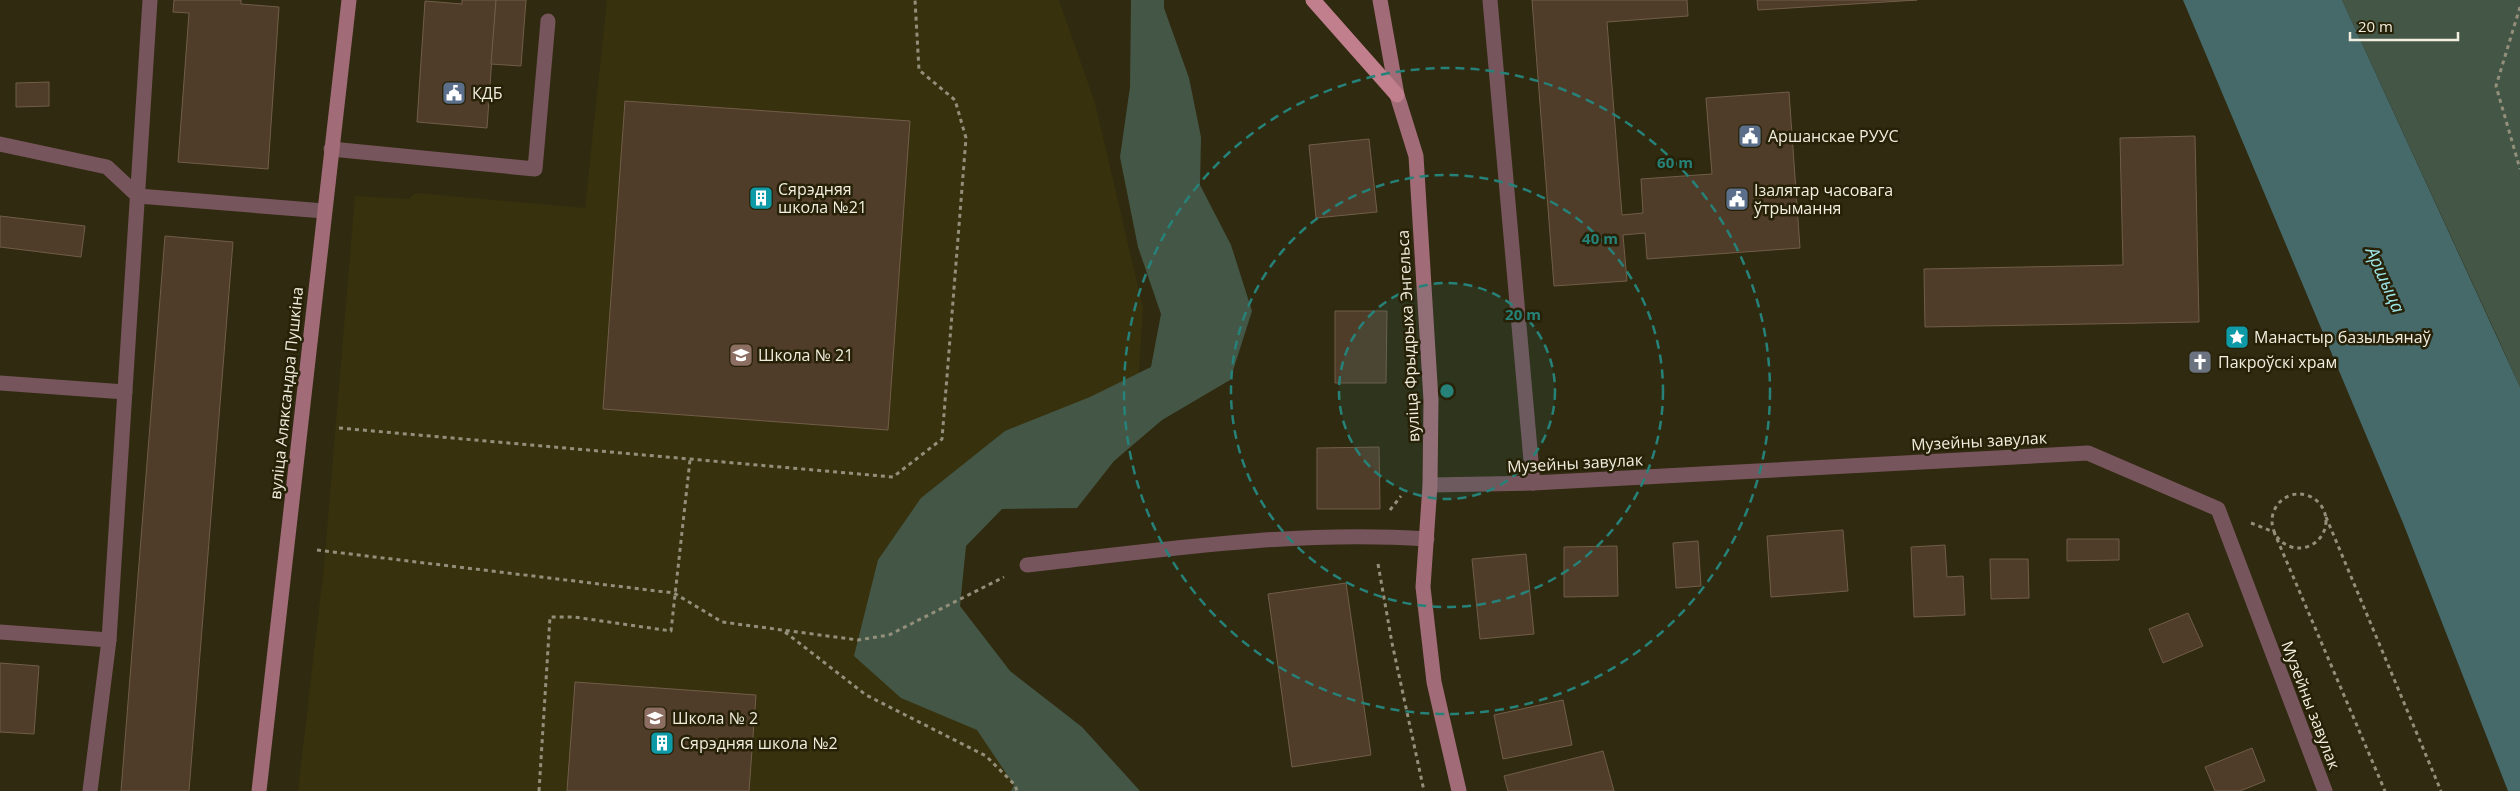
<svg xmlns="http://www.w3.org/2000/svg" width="2520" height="791" viewBox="0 0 2520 791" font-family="'Open Sans',sans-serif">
	<rect width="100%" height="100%" fill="#302a10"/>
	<path fill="#38310e" d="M607,0H1059L1095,103L1143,308L1137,401L964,512L959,644L1050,791H298L324,566L355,196L409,199L416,193L585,208Z"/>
	<g fill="#445746">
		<path d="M1131,0H1164V8L1189,78L1201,137L1200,185L1231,245L1252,311L1230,380L1162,420L1114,461L1077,508L1002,509L966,546L960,606L1010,671L1082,727L1140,791H1011L1014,785L977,730L901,698L854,656L878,560L921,498L1005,431L1090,397L1151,367L1161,314L1138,247L1120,157L1130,87Z"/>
		<path d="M2342,0H2520V387L2497,336Z"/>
	</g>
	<path fill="#46696a" d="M2183,0H2342L2520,387V791H2508L2403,523Z"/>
	<g fill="#503d29" stroke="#715d48">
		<path d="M174,0H241V4L279,7L268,169L178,162L189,13L173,12Z"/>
		<path d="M462,0H496L487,128L417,122L425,1L462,4Z"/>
		<path d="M496,0H526L521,66L491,64Z"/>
		<path d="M1532,0H1687L1688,16L1607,22L1622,215L1643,213L1641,179L1712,174L1706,98L1789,92L1800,248L1647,259L1645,233L1623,235L1627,281L1554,286Z"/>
		<path d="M1757,0H1917L1758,10Z"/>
		<path d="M49,82V106L16,107V83Z"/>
		<path d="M625,101L910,121L888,430L603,409Z"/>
		<path d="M2195,136L2199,322L1925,327L1924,269L2123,265L2120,138Z"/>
		<path d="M1369,139L1377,212L1316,218L1309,145Z"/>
		<path d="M0,216L85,226L81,257L0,247Z"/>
		<path d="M165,236L233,242L189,791H121Z"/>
		<path d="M1335,311H1387L1386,383H1335Z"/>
		<path d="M1379,447L1380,509H1317V448Z"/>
		<path d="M1843,530L1848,591L1771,597L1767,536Z"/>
		<path d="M2067,539H2119V560L2067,561Z"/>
		<path d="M1698,541L1701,586L1676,588L1673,543Z"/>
		<path d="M1945,545L1947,577L1963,576L1965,615L1914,617L1911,547Z"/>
		<path d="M1617,546L1618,596L1564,597V547Z"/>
		<path d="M1526,554L1534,634L1480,639L1472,559Z"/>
		<path d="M1990,559H2028L2029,598L1991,599Z"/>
		<path d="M1346,583L1371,755L1292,767L1268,594Z"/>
		<path d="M2188,613L2203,646L2163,663L2149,629Z"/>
		<path d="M0,663L39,666L34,734L0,732Z"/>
		<path d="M575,682L756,695L749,791H567Z"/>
		<path d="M1563,700L1572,745L1503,759L1494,715Z"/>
		<path d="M2252,748L2265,781L2240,791H2215L2205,767Z"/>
		<path d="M1603,751L1614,791H1508L1504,776Z"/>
	</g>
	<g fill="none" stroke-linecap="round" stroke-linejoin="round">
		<g stroke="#938f7a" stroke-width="3" stroke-dasharray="4 4" stroke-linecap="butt">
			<path d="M2520,7L2496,86L2520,169"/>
			<path d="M339,428L893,477L942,439L966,138L955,100L919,70L915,0"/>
			<circle cx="2299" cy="521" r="27"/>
			<path d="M1390,510L1401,496"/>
			<path d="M2326,517L2441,791"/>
			<path d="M2251,523L2274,532L2385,791"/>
			<path d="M317,550L674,593L722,622L858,640L889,635L1004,577"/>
			<path d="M1378,564L1392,643L1424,791"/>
			<path d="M785,632L866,695L986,756L1015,785L1017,791"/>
			<path d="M539,791L550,617H574L671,631L690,460"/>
		</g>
		<g stroke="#77555c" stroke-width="15">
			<path d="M1490,0L1533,483"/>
			<path d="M0,144L107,167L138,196L324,211"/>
			<path d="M331,149L535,169L548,21"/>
			<path d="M0,383L125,392"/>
			<path d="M1027,565C1160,550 1293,530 1427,539"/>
			<path d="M0,632L109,640"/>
			<path d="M90,791L109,640L150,0"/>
		</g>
		<path stroke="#77555c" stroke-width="15" d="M1430,485L1533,483L2088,453L2218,509L2325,791"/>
		<g stroke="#a16c77" stroke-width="15">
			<path d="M1380,0L1397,95L1416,156L1431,400L1430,485L1423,587L1434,682L1459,791"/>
			<path d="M259,791L349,0"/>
		</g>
		<path stroke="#c17e8c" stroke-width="15" d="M1313,0L1397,95"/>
	</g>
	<circle cx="1447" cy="391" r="108" fill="#268279" fill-opacity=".12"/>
	<g fill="none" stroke="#268279" stroke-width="2.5" stroke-dasharray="9 6">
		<circle cx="1447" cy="391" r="108"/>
		<circle cx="1447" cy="391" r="216"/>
		<circle cx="1447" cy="391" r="323"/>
	</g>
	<defs>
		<g id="civic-square" transform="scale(1.25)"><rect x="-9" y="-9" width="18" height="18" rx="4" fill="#5c6f8a" stroke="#262107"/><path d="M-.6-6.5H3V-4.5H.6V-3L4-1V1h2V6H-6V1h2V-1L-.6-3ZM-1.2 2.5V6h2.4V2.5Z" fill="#fff"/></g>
		<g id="building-square" transform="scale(1.25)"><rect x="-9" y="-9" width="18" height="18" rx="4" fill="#0f9aa8" stroke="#262107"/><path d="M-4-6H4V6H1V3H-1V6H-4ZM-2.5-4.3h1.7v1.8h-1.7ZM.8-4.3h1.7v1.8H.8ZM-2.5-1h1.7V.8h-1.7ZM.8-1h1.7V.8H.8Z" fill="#fff"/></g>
		<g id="sight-square" transform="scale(1.25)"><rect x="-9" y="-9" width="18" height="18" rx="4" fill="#0f9aa8" stroke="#262107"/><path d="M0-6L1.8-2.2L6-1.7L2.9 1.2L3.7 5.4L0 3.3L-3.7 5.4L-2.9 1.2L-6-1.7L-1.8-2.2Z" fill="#fff"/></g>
		<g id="school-square" transform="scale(1.25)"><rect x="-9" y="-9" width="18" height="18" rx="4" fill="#8d6e63" stroke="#262107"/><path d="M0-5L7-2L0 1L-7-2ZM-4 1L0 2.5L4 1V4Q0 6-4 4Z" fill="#fff"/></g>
		<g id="church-square" transform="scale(1.25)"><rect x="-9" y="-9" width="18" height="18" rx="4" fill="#6b7280" stroke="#262107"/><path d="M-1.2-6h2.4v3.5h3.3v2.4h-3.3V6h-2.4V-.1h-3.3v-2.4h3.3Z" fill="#fff"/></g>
	</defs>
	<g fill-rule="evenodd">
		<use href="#civic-square" x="454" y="93"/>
		<use href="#civic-square" x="1750" y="136"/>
		<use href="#building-square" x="761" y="198"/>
		<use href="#civic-square" x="1737" y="199"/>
		<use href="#sight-square" x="2237" y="337"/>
		<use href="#school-square" x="741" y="355"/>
		<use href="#church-square" x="2200" y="362"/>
		<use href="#school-square" x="655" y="718"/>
		<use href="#building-square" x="662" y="743"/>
	</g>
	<g text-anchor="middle" stroke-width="5" stroke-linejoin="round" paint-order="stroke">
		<g font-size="16" fill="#f1eedf" stroke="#262107" text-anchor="start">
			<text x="472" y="99">КДБ</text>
			<text x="1768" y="142">Аршанскае РУУС</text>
			<text x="778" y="195">Сярэдняя<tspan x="778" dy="18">школа №21</tspan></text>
			<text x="1754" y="196">Ізалятар часовага<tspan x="1754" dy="18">ўтрымання</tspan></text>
			<text x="2254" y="343">Манастыр базыльянаў</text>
			<text x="758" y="361">Школа № 21</text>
			<text x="2218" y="368">Пакроўскі храм</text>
			<text x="672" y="724">Школа № 2</text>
			<text x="680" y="749">Сярэдняя школа №2</text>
		</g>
		<g font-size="16" fill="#f1eedf" stroke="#262107">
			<text transform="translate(1408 336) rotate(-93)" y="6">вуліца Фрыдрыха Энгельса</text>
			<text transform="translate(286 393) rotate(-84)" y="6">вуліца Аляксандра Пушкіна</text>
			<text transform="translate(1979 441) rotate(-3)" y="6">Музейны завулак</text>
			<text transform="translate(1575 463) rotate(-3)" y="6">Музейны завулак</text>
			<text transform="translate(2311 705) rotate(69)" y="6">Музейны завулак</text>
		</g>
		<g font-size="18" font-style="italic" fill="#9ee5e8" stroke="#262107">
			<text transform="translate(2385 280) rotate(66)" y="6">Аршыца</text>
		</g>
	</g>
	<circle cx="1447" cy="391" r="8" fill="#268279" stroke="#262107" stroke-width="2.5"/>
	<g font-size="15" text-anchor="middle" font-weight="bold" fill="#268279" stroke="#262107" stroke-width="5" stroke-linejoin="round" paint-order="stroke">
		<text x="1675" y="168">60 m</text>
		<text x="1600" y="244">40 m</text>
		<text x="1523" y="320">20 m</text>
	</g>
	<path d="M2350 32v8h108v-8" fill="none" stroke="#f1eedf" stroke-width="2.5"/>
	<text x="2358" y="32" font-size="15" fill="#f1eedf" stroke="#262107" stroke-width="4" paint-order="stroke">20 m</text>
</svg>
